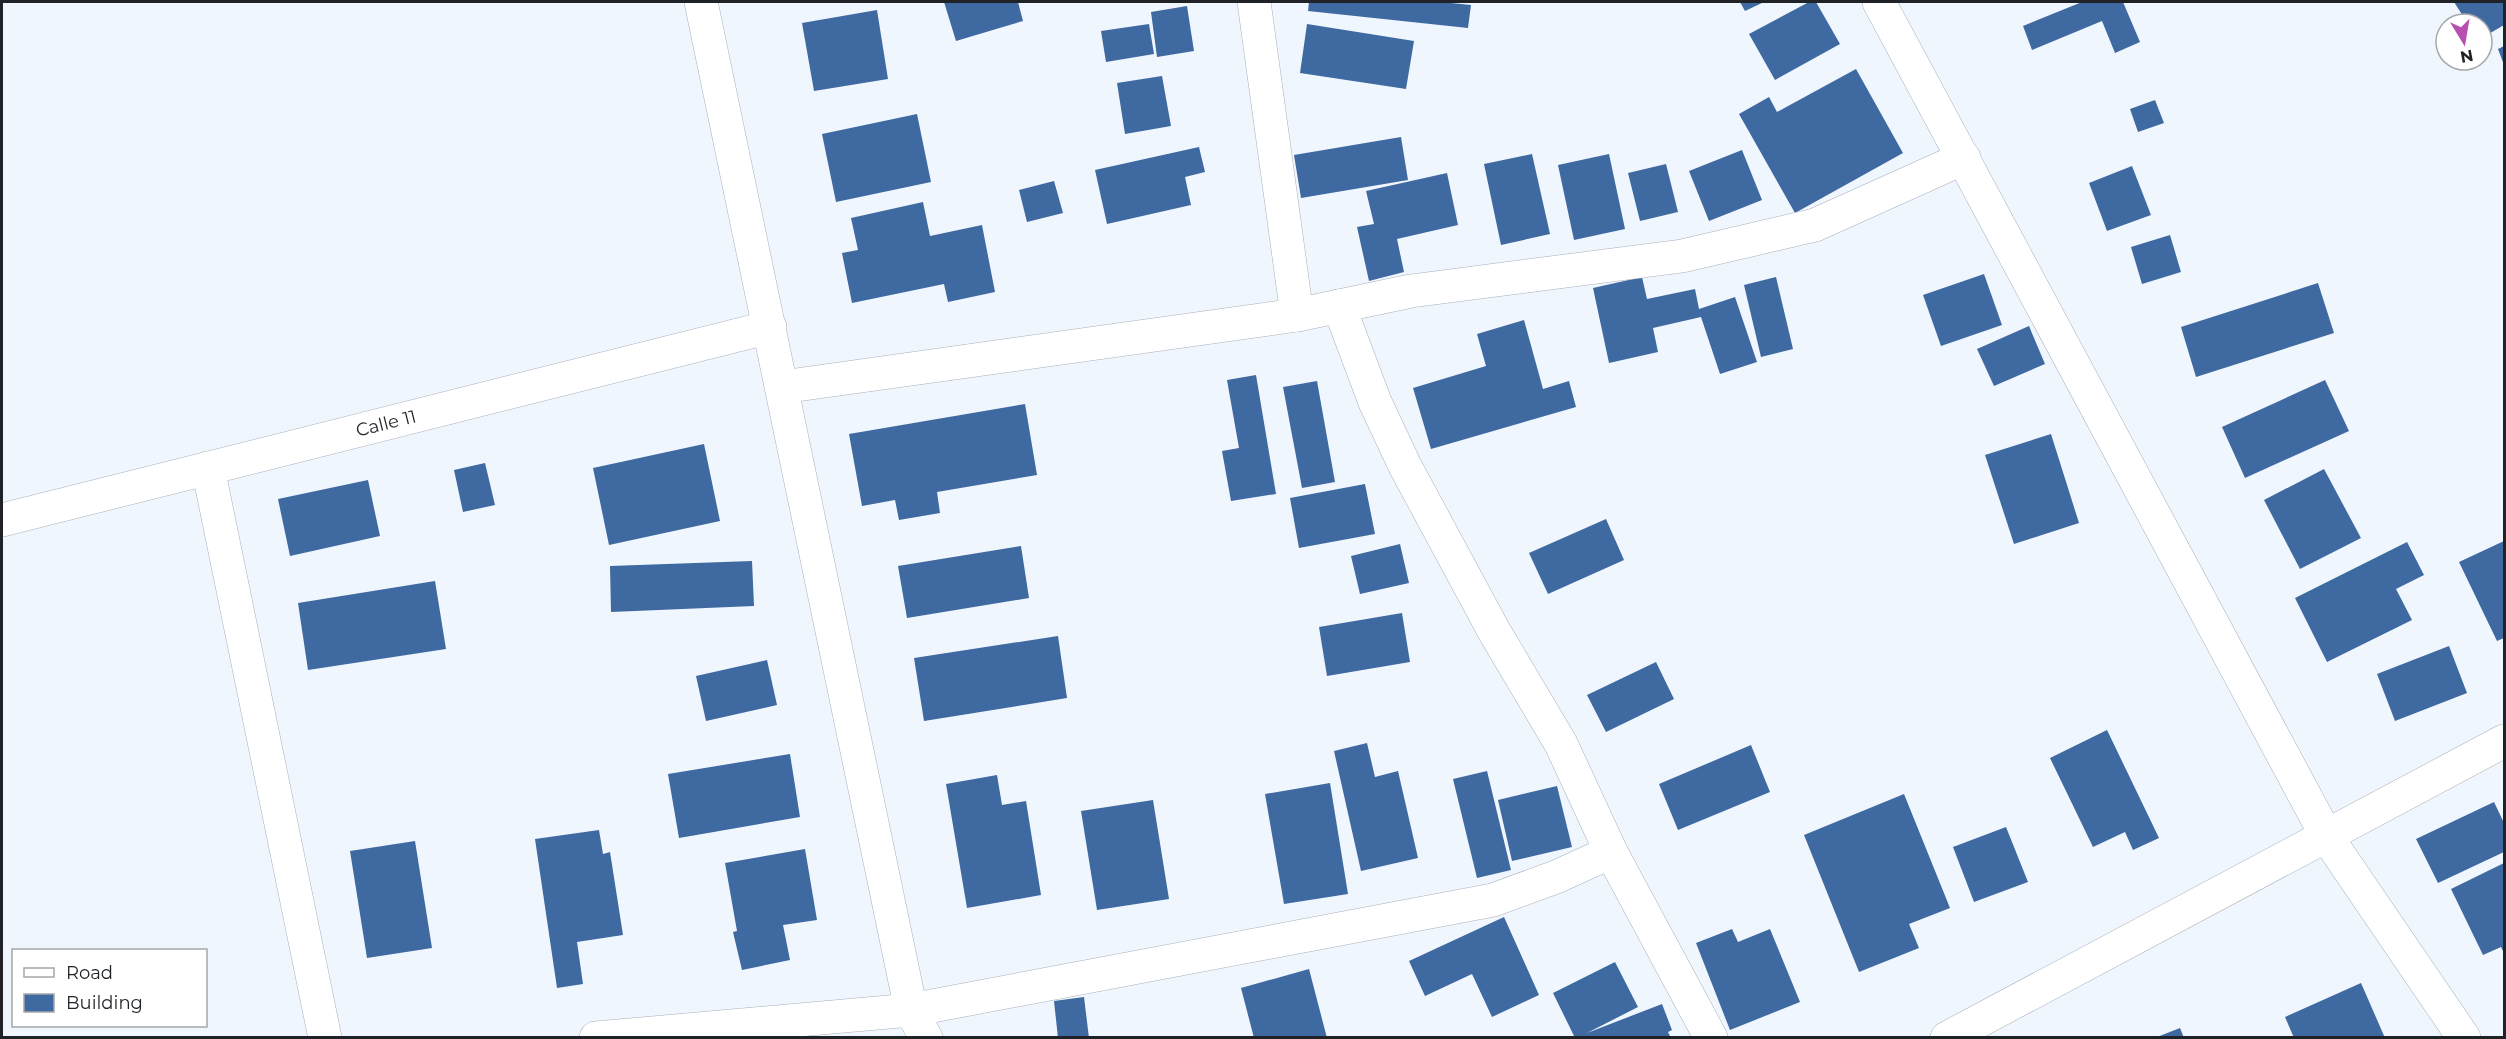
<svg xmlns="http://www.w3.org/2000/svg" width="2506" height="1039" viewBox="0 0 2506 1039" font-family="Montserrat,sans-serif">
	<rect width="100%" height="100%" fill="#f0f6fe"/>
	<g fill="#3f69a1">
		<path d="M944,2H1018L1023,21L956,41Z"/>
		<path d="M1309,2H1441L1471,5L1468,28L1308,11Z"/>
		<path d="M1740,2H1764L1745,11Z"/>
		<path d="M1809,2H1816L1840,44L1775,80L1749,34Z"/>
		<path d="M2082,2H2123L2140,42L2115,53L2102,21L2032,50L2023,26Z"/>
		<path d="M2454,2H2504V25L2482,38V24H2468Z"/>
		<path d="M1187,6L1194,51L1157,57L1151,12Z"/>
		<path d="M877,10L888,79L814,91L802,23Z"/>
		<path d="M1149,24L1154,54L1106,62L1101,31Z"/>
		<path d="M1307,24L1414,41L1406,89L1300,73Z"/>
		<path d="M2504,46V65L2498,49Z"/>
		<path d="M1856,69L1903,153L1795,213L1739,114L1769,97L1777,112Z"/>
		<path d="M1162,76L1171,126L1125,134L1117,83Z"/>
		<path d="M2155,100L2164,123L2138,132L2130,109Z"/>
		<path d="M917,114L931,182L836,202L822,134Z"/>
		<path d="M1401,137L1408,180L1301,198L1294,155Z"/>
		<path d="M1199,147L1205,172L1185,177L1191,205L1107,224L1095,170Z"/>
		<path d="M1742,150L1762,200L1709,221L1689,171Z"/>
		<path d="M1532,154L1550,234L1501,245L1484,164Z"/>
		<path d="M1609,154L1625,229L1574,240L1558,165Z"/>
		<path d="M1666,164L1678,212L1640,221L1628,173Z"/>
		<path d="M2132,166L2151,215L2107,231L2089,183Z"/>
		<path d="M1447,173L1458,225L1397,239L1404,272L1369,281L1357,227L1374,224L1366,191Z"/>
		<path d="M1054,181L1063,213L1027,222L1019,190Z"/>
		<path d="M923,202L930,236L982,225L995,292L948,302L944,284L852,303L842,253L858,250L851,218Z"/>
		<path d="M2170,235L2181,272L2142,284L2131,247Z"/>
		<path d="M1984,274L2002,325L1941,346L1923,295Z"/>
		<path d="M1642,277L1647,299L1695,289L1699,309L1735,297L1757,362L1720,374L1701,317L1653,328L1658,352L1609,363L1593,288Z"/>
		<path d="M1776,277L1793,349L1761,357L1744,285Z"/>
		<path d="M2318,283L2334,333L2196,377L2181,327Z"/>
		<path d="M1524,320L1543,389L1569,381L1576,407L1431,449L1413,388L1486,366L1477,334Z"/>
		<path d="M2029,326L2045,364L1994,386L1977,349Z"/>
		<path d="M1256,375L1276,494L1231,501L1222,451L1239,448L1227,380Z"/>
		<path d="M2325,380L2349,431L2245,478L2222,427Z"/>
		<path d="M1317,381L1335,482L1302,488L1283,387Z"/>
		<path d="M1025,404L1037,475L937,492L940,513L899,520L895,500L862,506L849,434Z"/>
		<path d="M2051,434L2079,523L2014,544L1985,455Z"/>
		<path d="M704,444L720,521L609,545L593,468Z"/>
		<path d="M485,463L495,505L463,512L454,470Z"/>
		<path d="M2324,469L2361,538L2300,569L2264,500Z"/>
		<path d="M368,480L380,536L290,556L278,499Z"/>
		<path d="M1365,484L1375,534L1299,548L1290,498Z"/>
		<path d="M1606,519L1624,560L1548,594L1529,553Z"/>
		<path d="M2504,541V638L2497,641L2459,562Z"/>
		<path d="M2407,542L2424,575L2396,589L2412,620L2327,662L2295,598Z"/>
		<path d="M1400,544L1409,583L1360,594L1351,556Z"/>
		<path d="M1021,546L1029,598L907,618L898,566Z"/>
		<path d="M752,561L754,606L611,612L610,566Z"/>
		<path d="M435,581L446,649L308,670L298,603Z"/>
		<path d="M1402,613L1410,662L1327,676L1319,627Z"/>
		<path d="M1058,636L1067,698L924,721L914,658Z"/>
		<path d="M2449,646L2467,693L2395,721L2377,674Z"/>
		<path d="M767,660L777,705L706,721L696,676Z"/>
		<path d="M1656,662L1674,699L1606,732L1587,695Z"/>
		<path d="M2107,730L2159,838L2133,850L2125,832L2093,847L2050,758Z"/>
		<path d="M1367,743L1375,777L1398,771L1418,858L1361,871L1334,751Z"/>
		<path d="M1751,745L1770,792L1678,830L1659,784Z"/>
		<path d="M790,754L800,817L679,838L668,774Z"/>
		<path d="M1487,771L1511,870L1477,878L1453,779Z"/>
		<path d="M997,775L1002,805L1026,801L1041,895L967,908L946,784Z"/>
		<path d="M1330,783L1348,894L1284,904L1265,794Z"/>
		<path d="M1557,786L1572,847L1512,861L1498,800Z"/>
		<path d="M1904,794L1950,908L1909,924L1919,948L1859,972L1804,835Z"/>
		<path d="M1153,800L1169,899L1097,910L1081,811Z"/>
		<path d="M2494,802L2504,823V852L2438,883L2416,839Z"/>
		<path d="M2006,827L2028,882L1974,902L1953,847Z"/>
		<path d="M599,830L603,854L610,852L623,935L577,942L583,984L557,988L535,839Z"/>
		<path d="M415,841L432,948L367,958L350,851Z"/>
		<path d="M805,849L817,920L783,925L790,960L742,970L733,932L737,931L725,863Z"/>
		<path d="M2504,863V953L2501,947L2483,955L2451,889Z"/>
		<path d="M1504,917L1539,995L1492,1017L1472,974L1425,996L1409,961Z"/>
		<path d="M1732,929L1738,942L1770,929L1800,1002L1730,1030L1696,943Z"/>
		<path d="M1615,962L1638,1007L1587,1033L1662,1004L1672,1030L1668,1032L1671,1038H1581L1580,1036L1575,1038L1553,993Z"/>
		<path d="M1309,969L1327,1038H1254L1241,988Z"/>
		<path d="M2361,983L2385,1038H2294L2285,1017Z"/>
		<path d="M1084,997L1089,1038H1058L1054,1001Z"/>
		<path d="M2180,1028L2184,1038H2157V1037Z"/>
	</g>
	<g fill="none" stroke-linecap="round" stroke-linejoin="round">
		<g stroke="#a9b0ba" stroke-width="34">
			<g id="minor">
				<path d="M701,2L911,1010L926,1038"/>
				<path d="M1254,2L1297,315"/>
				<path d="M1879,2L2327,837L2464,1038"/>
				<path d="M1339,306L1375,402L1405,466L1494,631L1561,744L1611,852L1711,1038"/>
				<path d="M782,387L1297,315L1411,291L1682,256L1815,225L1964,158"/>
				<path d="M208,468L325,1038"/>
				<path id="s1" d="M2,520L770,327"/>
				<path d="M596,1038L911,1010L1493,900L1556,877L1611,852"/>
				<path d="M1947,1038L2504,741"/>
			</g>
		</g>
		<use href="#minor" stroke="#fff" stroke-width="33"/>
	</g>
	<g text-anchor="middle" stroke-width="6" stroke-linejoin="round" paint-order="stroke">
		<g font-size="18" fill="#1f2226" stroke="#fff">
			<text dy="6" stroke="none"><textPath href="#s1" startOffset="396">Calle 11</textPath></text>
		</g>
	</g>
	<rect width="2506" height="1039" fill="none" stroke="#1f2226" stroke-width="6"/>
	<rect x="12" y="949" width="195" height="78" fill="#ffffff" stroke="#a5a7a8" stroke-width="1.5"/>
	<rect x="24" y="968" width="30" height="9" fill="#ffffff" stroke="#a5a7a8" stroke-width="1.5"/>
	<text x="66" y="979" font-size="18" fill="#1f2226">Road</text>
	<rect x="24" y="994" width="30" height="18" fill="#3f69a1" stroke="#a5a7a8" stroke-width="1.5"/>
	<text x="66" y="1009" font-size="18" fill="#1f2226">Building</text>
	<g transform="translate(2464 42) rotate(169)"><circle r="28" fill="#ffffff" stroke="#a5a7a8" stroke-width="1.5"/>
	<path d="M0-4.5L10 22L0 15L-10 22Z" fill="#b84eaf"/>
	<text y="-9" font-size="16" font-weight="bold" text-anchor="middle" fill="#1f2226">N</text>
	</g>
</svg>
